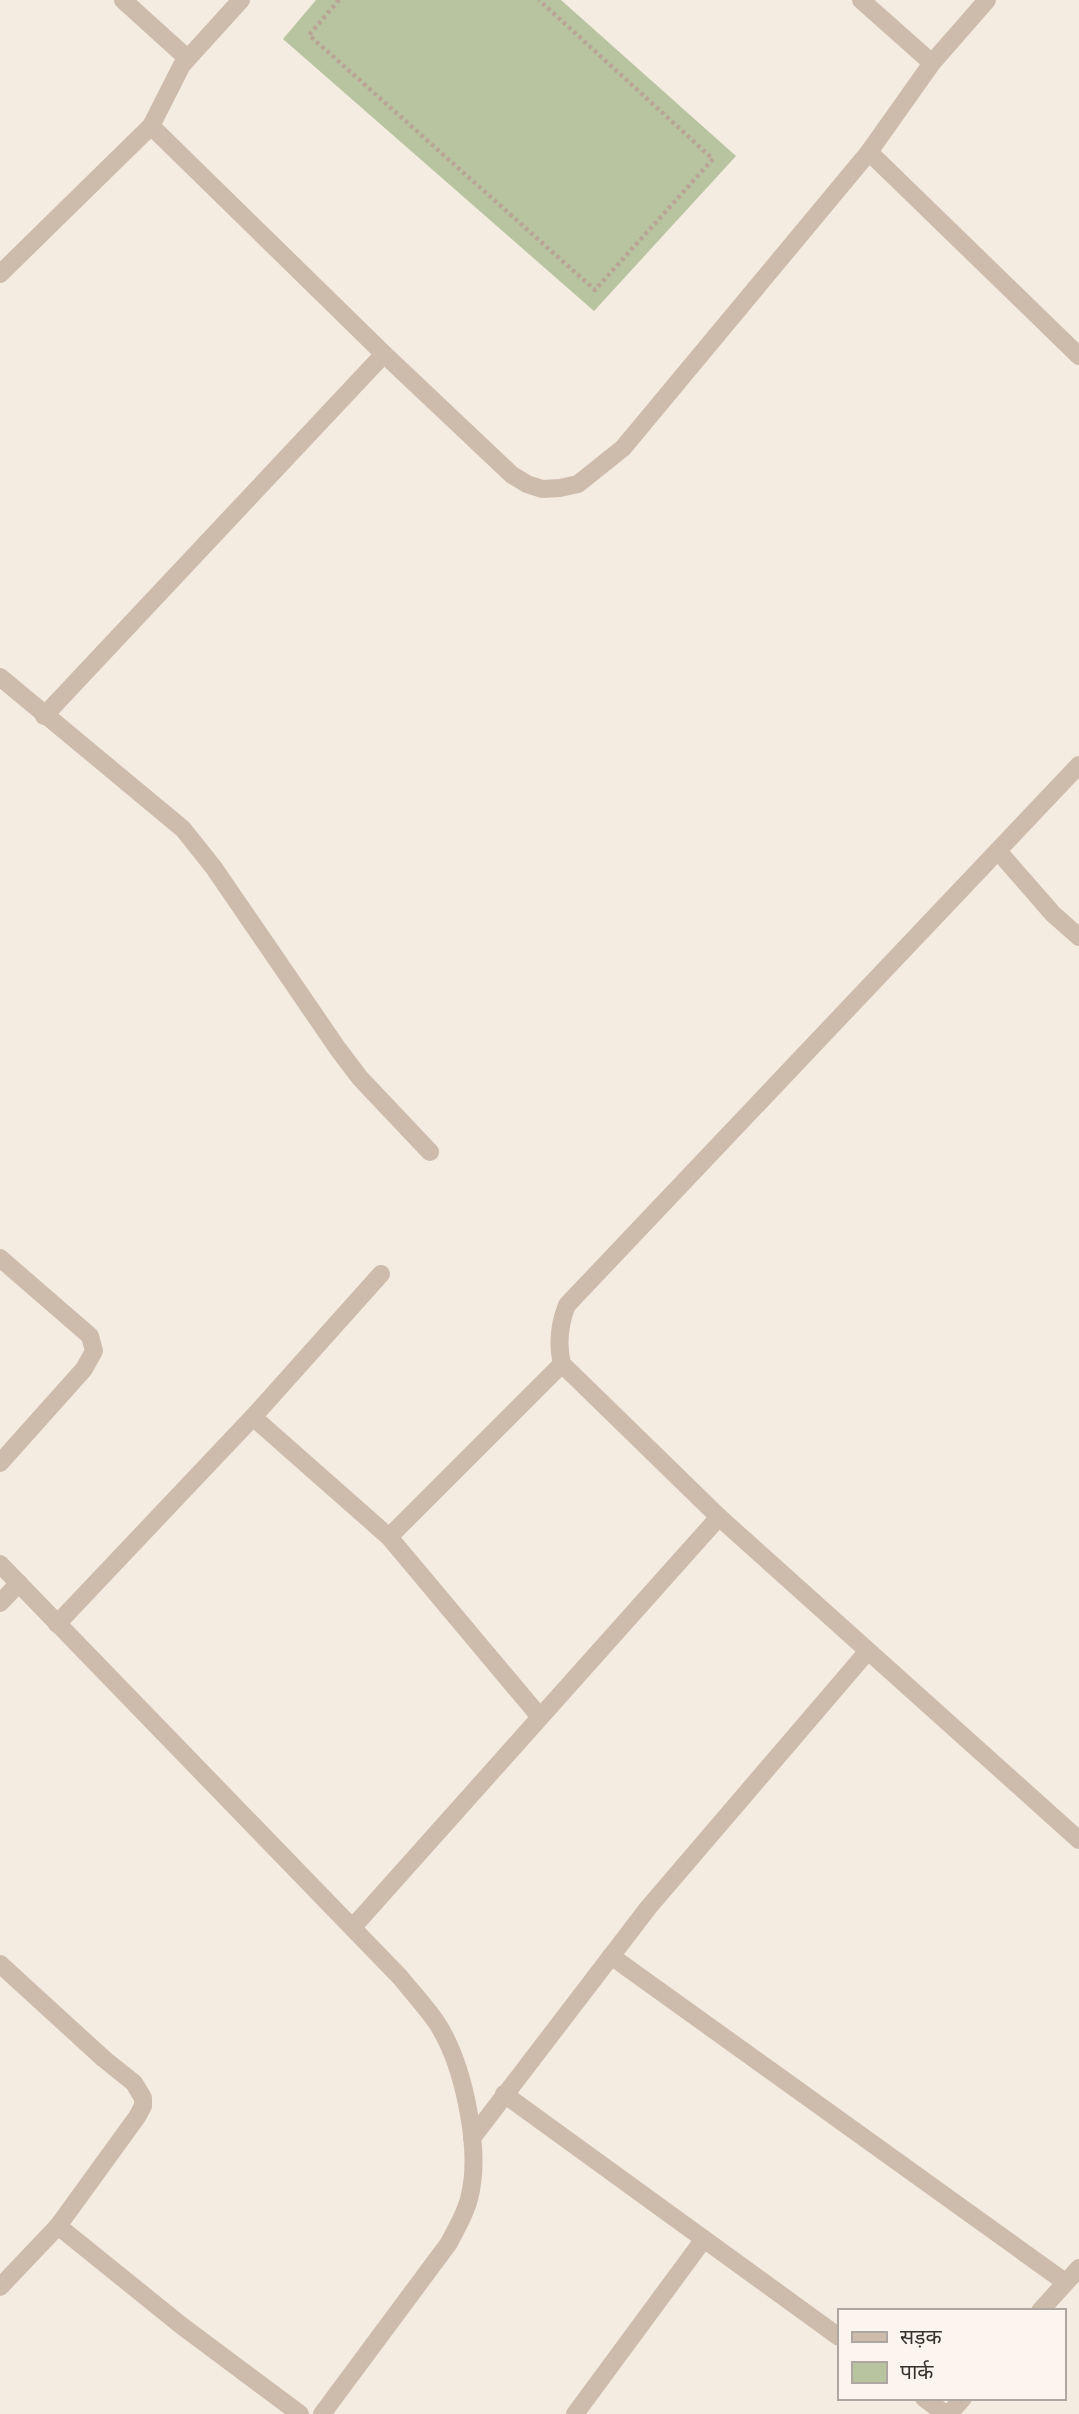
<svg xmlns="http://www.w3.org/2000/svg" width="1079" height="2414" viewBox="0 0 1079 2414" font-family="'Titillium Web','Noto Sans Devanagari',sans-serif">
	<rect width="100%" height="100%" fill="#f4ebe1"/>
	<path fill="#b8c4a0" d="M316,0H561L736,156L594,311L283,39Z"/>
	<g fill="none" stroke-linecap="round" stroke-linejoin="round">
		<path stroke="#b9a596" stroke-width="4.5" stroke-dasharray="3.5 3.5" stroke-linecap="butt" d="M339,0L309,35L595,290L713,159L539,0"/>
		<g stroke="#cdbbac" stroke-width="18">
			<path d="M123,0L187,58"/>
			<path d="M861,0L932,63"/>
			<path d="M151,126L384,354L512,475L527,484L542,489L560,488L578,484L623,448L869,152L932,63L987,0"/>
			<path d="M869,152L1079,356"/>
			<path d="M0,274L151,126L182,65L241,0"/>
			<path d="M0,677L183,829L214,868L338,1049L360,1078L430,1152"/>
			<path d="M44,716L384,354"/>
			<path d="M1079,765L567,1305C559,1325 557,1343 562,1364L719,1517L1079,1840"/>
			<path d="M998,851L1053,914L1079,937"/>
			<path d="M0,1258L90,1336L94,1351L84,1369L0,1463"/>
			<path d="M253,1417L389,1537L540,1717"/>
			<path d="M389,1537L562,1364"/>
			<path d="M0,1564L400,1977C412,1992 426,2007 437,2023C464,2065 482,2151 469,2199C465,2215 456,2229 449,2243L322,2414"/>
			<path d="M0,1603L19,1583"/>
			<path d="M57,1624L253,1417L381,1274"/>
			<path d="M353,1927L719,1517"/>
			<path d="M611,1956L1065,2282"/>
			<path d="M0,1964L104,2059L134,2083L143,2098V2106L137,2117L58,2226L0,2287"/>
			<path d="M504,2094L839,2337"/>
			<path d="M472,2138L648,1908L867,1652"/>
			<path d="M58,2226L182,2326L300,2414"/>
			<path d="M1040,2311L1079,2268"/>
			<path d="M924,2398L945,2414"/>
			<path d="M575,2414L704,2239"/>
			<path d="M949,2414L963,2398"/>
		</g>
	</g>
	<rect x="838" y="2309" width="228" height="91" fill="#fbf5ee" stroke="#aea6a0" stroke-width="2"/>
	<rect x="852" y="2332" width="35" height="10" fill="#cdbbac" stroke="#aea6a0" stroke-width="2"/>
	<text x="900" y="2344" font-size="21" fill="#3b302b">सड़क</text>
	<rect x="852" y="2362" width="35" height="21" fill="#b8c4a0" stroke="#aea6a0" stroke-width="2"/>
	<text x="900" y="2379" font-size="21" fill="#3b302b">पार्क</text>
</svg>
